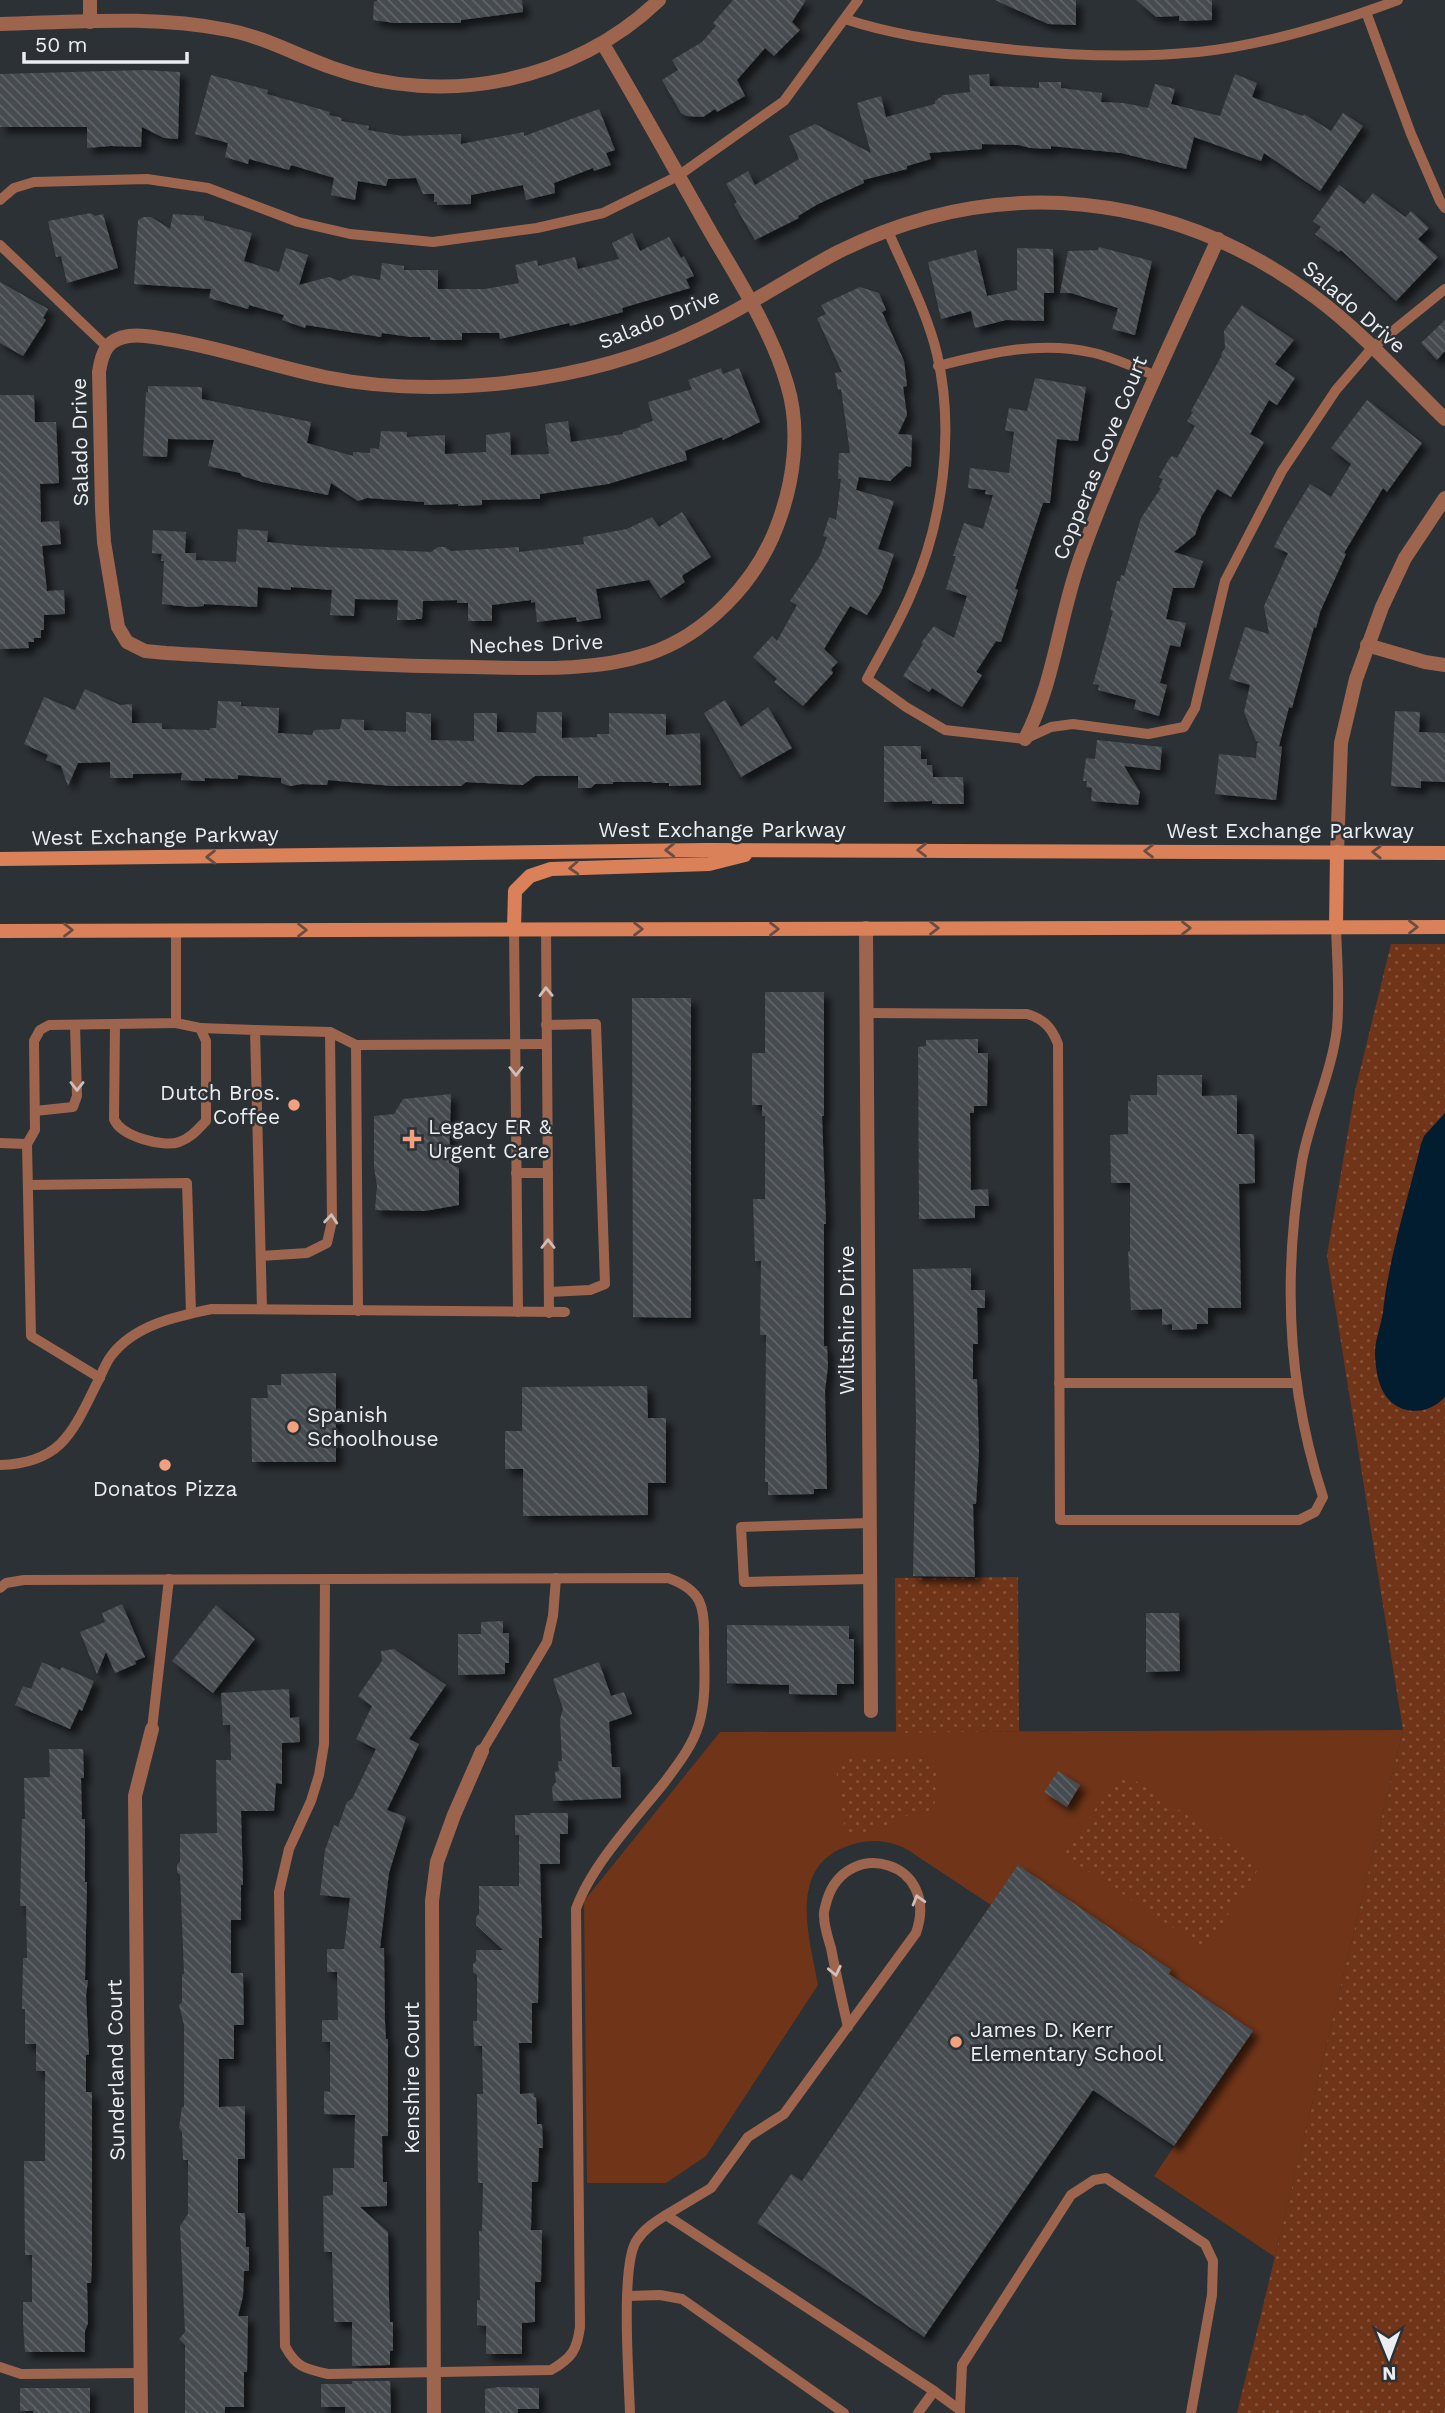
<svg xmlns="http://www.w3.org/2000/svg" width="1445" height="2413" viewBox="0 0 1445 2413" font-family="'Work Sans',sans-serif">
	<defs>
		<pattern id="park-dots" width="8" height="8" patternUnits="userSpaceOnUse" patternTransform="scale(1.75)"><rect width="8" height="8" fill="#703418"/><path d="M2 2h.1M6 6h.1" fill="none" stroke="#85523a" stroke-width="1.8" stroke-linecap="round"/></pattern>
		<pattern id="building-back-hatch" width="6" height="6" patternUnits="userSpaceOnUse" patternTransform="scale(1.75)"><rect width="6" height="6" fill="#454b4f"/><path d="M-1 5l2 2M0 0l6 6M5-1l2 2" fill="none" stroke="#606569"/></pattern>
		<filter id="shadow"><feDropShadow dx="6" dy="6" stdDeviation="3.5" flood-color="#0009"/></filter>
	</defs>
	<rect width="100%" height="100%" fill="#2c3135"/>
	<path fill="#703418" d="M1403,1730L1275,2257L1154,2176L1252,2032L1148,2005L1171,1970L1019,1866L991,1905C970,1891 950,1878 929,1864C919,1858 908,1848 897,1845C879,1839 863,1840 845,1847C787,1869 810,1940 818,1985L706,2156L666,2183H587L584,1901L720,1732Z"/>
	<g fill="url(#park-dots)">
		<path d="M1391,944H1445V2413H1237L1403,1730L1327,1255L1355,1091Z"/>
		<path d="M1018,1577L1019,1731L896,1733L895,1578Z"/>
		<path d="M914,1755L931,1758L937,1766L939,1775L935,1780L936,1797L933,1809L921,1814L904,1816L890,1827L880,1825L867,1832L850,1834L845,1830L836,1769C844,1759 853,1753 866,1760Z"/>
		<path d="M1121,1771L1261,1865L1205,1949L1064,1855Z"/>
	</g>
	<path fill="#011d2f" d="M1445,1113V1397C1434,1408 1422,1413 1407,1410C1381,1404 1376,1377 1375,1354C1375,1339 1381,1326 1383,1312C1389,1256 1408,1199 1421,1144L1424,1136Z"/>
	<g fill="url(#building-back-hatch)" filter="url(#shadow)">
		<path d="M378,0H522L523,12L461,20V23H395L373,20L374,2Z"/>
		<path d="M733,0H806L792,22L800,30L774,56L765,48L737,80L745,96L717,112L715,109L703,117L686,116L681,113L662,80L678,70L672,60L702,42L716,26L713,23Z"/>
		<path d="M995,0H1076V25L1048,24Z"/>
		<path d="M1136,0H1212V20L1179,21V16L1156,17Z"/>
		<path d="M143,70L180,72L178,139L164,138L142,127L141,147L111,146L87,148V127H0V74Z"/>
		<path d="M989,74L990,86L1039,88V82H1061V88L1102,93L1101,102L1124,103L1148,108L1155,84L1175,89L1171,104L1220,116L1235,74L1257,83L1252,97L1303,116L1304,114L1331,131L1343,113L1363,126L1320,191L1264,153L1261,161L1194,137L1186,169L1121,153L1051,146V149L1031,148L1018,145L982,144V149L929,153L931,159L907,166V169L863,180L864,183L818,204L798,216L799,218L755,240L734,204L737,202L726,184L748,171L755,185L799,159L789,136L815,124L871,153L857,103L881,96L886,117L935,104V101L943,95L970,92L969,75Z"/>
		<path d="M211,75L268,90L267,94L330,112L329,115L342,118L341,121L369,126L368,130L402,136L461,134V144L524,132V136L599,109L615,150L606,153L611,165L594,171L593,168L554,183L555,193L526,200L523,185L471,195V204L437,205V202H434V194H423L416,178L388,179L386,186L358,181L355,200L331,195L334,178L291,165L289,170L249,159L248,164L225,157L228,143L195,134Z"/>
		<path d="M1339,185L1364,204L1373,193L1405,217L1411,211L1429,228L1418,239L1438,257L1396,301L1341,250L1339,252L1315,234L1321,227L1313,221Z"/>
		<path d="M91,213L95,216L103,214L118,268L67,283L61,256L56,257L48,221Z"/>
		<path d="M173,214L204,216V220L252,233L244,261L279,272L286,248L308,255L299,285L329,277L340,281L353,275L380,280L382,263L404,266V270H438V289H485L519,283L515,265L537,260L538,266L575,257L578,269L619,259L612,243L632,233L640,251L669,237L681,258L684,256L694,276L686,279L690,288L622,308L623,312L570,326L569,323L500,339L499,333H462V340H430V337H411L382,333L381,337L312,326L306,325L305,328L282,320L284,315L249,305L248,309L209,298L211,289L134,284L138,220L144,217H151L170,229Z"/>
		<path d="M1099,247L1152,261L1135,335L1112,329L1118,308L1071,293H1060L1068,251L1098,250Z"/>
		<path d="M1017,248L1053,249L1054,293H1044V321L1006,320L975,328L971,311L941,319L928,262L976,250L987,296L1017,290Z"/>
		<path d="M0,282L48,309L43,318L46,320L23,356L0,343Z"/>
		<path d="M860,287L879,293L886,310L882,312L904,361L907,386L903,387L907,415L898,434L912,435L911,467L906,466L890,481L859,477L856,490L894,501L878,549L894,554L881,592L867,615L850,606L824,649L838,662L831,669L833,673L803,706L774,682L777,679L753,657L772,636L777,641L797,605L790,601L820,556L827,537L823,536L829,517L836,520L841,479H838L839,453H850L841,389L838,390L835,373L842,372L817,318L826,314L821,305Z"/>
		<path d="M1242,305L1294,340L1275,364L1295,378L1277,405L1269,400L1250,434L1264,442L1231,497L1217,489L1201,517L1195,535L1174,552L1203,561L1194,588H1173L1166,619L1186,623L1180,647L1170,645L1160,683L1167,685L1159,716L1134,709L1136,700L1098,690L1099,685L1093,684L1113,611L1110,610L1117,581H1120L1121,575L1124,576L1141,518L1161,488L1159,487L1163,479L1159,477L1169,459L1172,456L1177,458L1195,426L1187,421L1193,412L1191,411L1222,355L1221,354L1225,348L1224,331Z"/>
		<path d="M1445,320V351L1437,360L1421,343Z"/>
		<path d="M721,368L723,374L739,368L760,422L723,440L722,437L685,451L687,460L608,484L540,494V499H536L482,500V505L458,506V504L424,505V502L367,498L358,501L331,483L328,495L262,482L242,476L240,473L208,466L214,440L168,439L167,457L143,456L146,392H148V386L202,387V399L311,422L307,443L353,456V452L370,453V448L379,449L381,431L407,432V437L445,435V454L486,452V435L510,432L511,455L549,454L545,424L568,421L571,442L623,434V432L641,427L640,425L653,421L648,402L692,389L688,380Z"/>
		<path d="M1035,378L1086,387L1078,441L1057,439L1050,503H1043L1015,589L1018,590L1001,642L996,641L976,672L982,675L962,707L932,688L929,692L903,676L923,644L921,643L934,626L954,638L967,596L946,589L956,556H953L964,523L983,529L993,495L985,494L986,490L968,488L970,468L1009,473L1014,432L1005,430L1009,408L1027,411Z"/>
		<path d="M0,395H34L35,422H56L59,483L40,484L41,522L59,521L61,544L42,546L47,591L64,590L65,614L44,615V630H41V638H34V642H28L29,648L0,649Z"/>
		<path d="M1367,400L1422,443L1387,492L1383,488L1344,553L1346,554L1320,612L1316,628L1314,627L1292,708L1289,707L1279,746L1282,747L1276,800L1215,794L1219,754L1256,758L1257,744L1259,742L1256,741L1244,712L1250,685L1229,679L1245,627L1269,634L1264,606L1288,553L1274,547L1284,527L1310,484L1331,497L1351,464L1331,448Z"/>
		<path d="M682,512L711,557L683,575L682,577L685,582L661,598L649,580L596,589L601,618L577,622L576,617L537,622L535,602L531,603V600L492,605V621H468V603H457V600L423,601L422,619H416V620H397L398,600L355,599L354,616L330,615L332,590L291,587V590L258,587L257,607L204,604V606L190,607L162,604L164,561H161L162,554L152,553L153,530L186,532L185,553H196V560L236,562L238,529L268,531L267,542L306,546L431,552L438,547H445L451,551L519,547V552L584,544L583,537L627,529L652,517L659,527Z"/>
		<path d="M85,689L120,705L132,704V723H162V729L210,730V728H216L218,701L241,702V706L279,708L278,733L312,735L314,730L340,729L342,719L364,720V730L406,732V712L431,714V740L474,741V713H497V732L536,733L537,712H562V738L597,737V734H609V713L666,714V735L700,733L701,785L669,786V783H652V782H613V784H595L591,788H578V776H535L523,785L466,782L461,786H392L328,780L327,785L302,784L290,786L281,783V778L238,775V779L205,778V781L181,780L182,773L133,774V778H110V762L78,763L68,786L61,766L46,760L48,755L24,744L44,697L75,710Z"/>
		<path d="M725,700L741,727L768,707L792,748L741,777L704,713Z"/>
		<path d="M1395,711L1420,712L1419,732L1445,733V782L1421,781V788L1391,786Z"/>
		<path d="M1097,740L1162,747L1160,770L1124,766L1140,792L1138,805L1091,801L1092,788L1086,787L1087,781H1083L1086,758L1095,759Z"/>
		<path d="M884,746H921V759H927V765H932L933,777H963L964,804H932V801L884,802Z"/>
		<path d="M765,992H824V1116H822L826,1224H824V1346H827L828,1366L825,1391L827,1489H814V1494L768,1495V1482H765L766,1335H760L761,1261H755L753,1199H765V1116H762V1105H752V1053H765Z"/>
		<path d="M632,998H691V1318L633,1317Z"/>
		<path d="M978,1039V1053H988L987,1106H974V1113H970L971,1190L988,1189L989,1206H975V1218L919,1219L918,1047L926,1046V1040Z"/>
		<path d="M1157,1075H1202V1096L1237,1095V1134H1254L1255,1183L1239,1184L1241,1308H1208V1324H1197V1329L1172,1330V1324L1162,1325V1309L1131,1310L1128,1251H1130V1183H1111L1110,1135L1128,1134V1101H1131L1130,1095H1157Z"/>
		<path d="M451,1094L449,1163L459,1168V1205L425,1211L375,1210L377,1186L374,1167V1116L394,1114L403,1099Z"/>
		<path d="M971,1268V1290H985V1308H977L978,1344H973V1379H977L979,1452L976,1504H973L975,1577L913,1576L916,1418L913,1269Z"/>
		<path d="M336,1373V1462H252L251,1398H268L267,1385H281V1374Z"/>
		<path d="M647,1386L648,1418H666V1483H648V1515L523,1516V1469H505V1431H522V1387Z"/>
		<path d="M122,1604L145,1657L135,1661L136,1664L115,1673L106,1652L97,1674L80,1632L105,1622L102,1613Z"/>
		<path d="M216,1605L255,1639L213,1693L172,1661Z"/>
		<path d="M1146,1613H1179L1180,1671L1146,1672Z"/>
		<path d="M503,1621V1633H509V1663H505V1674L458,1675V1634H481V1622Z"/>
		<path d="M727,1625L849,1626V1639H854V1684H837V1695L789,1694V1685L727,1683Z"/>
		<path d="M394,1649L446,1685L409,1739L419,1744L387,1810L406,1817L389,1873L380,1948H384L385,2022L386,2039H388V2136H382L383,2182H387V2206L360,2207L388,2232L389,2300L390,2322H393V2351H390V2365L352,2366V2322H334L332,2252H324L323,2196L333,2195V2168H354L355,2115L324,2114V2091L330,2092V2042H322V2020H338L337,1972H327V1949H344L350,1898L320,1895L325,1850L334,1825L338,1827L347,1802L352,1799L376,1749L356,1739L372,1706L358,1696L382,1661L381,1651Z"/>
		<path d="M42,1662L60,1670L62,1667L94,1681L82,1711L79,1709L70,1729L15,1705L23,1686L31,1689Z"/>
		<path d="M599,1662L611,1696L624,1692L632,1714L609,1722L612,1767H620L621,1798L553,1801L552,1787L556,1782L555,1772L559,1771L558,1761H562L560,1719L563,1709L553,1679Z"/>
		<path d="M289,1689L290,1718L299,1717L300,1742L282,1743V1784L276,1783L274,1811H241L243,1885H241V1920H231V1973H243L244,2025H234V2059H219V2107L245,2106V2159H238V2213H245L246,2247H249V2271H244L243,2296L238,2316H248L247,2372H244V2407H225V2413H185V2345L179,2339L185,2332L180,2226L188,2214V2160H183L182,2132L179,2128L182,2107H184V2025L179,2005L182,2002V1974H184L180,1875L177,1872V1865L180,1862V1834L217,1833L216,1760H231L230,1725H223L221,1693Z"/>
		<path d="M49,1749H83L84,1778H81L82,1819H85V1882H87L85,1980H88L86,1996L89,2055H86V2092H92V2263L91,2283H87L88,2323L85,2331V2352H25L23,2323V2302H32V2255H25L24,2161H45V2071H36V2044H25V2009H22L23,1958H27L26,1906H20L22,1819H25L24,1778L50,1777Z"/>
		<path d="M1058,1771L1080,1785L1067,1807L1044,1792Z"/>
		<path d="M530,1813H568V1834H560V1864H540L542,1938H539L538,2003H532V2043H519L520,2094L534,2093V2097H536L537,2124H542L543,2148H539L538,2182H532L531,2230H542L541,2282H535V2322L522,2323V2354H486V2326L477,2325V2300H480L479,2231H482L483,2183H478L477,2094H483L482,2046H474L473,2021H477V1975L473,1972V1964L476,1961V1950H503L476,1925V1917L479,1914V1886H519V1835H515V1815H530Z"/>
		<path d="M1018,1865L1171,1970L1169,1974L1253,2031L1174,2146L1093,2090L924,2337L757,2223L791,2174L802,2181Z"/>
		<path d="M352,2381H390L391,2413H345V2407H321V2384H352Z"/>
		<path d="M499,2387L539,2388V2409H518V2413H485V2389Z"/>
		<path d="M20,2388H90V2413H33V2411H20Z"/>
	</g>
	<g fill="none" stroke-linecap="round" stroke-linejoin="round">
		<g stroke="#9d654d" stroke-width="10">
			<path d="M1366,12L1411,134L1440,201L1445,208"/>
			<path d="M845,19C890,34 934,40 981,46C1052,55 1126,59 1198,52C1265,45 1334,24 1398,0"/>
			<path d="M0,200L14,188L34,182L147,179L208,188L298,222L350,234L433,242L537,228L603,213L678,176L784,101L858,0"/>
			<path d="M888,231C905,271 927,312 937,354C955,432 943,522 911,594C899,623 882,651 867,679L906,707L945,730L1025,739L1051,727L1073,724L1148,734L1184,727L1195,708L1225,581L1282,471L1336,390L1372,348L1445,289"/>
			<path d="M0,245L106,346"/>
			<path d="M938,366C990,353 1040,340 1094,353C1115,358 1136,368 1156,376"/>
			<path d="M514,929L518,1312"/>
			<path d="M546,929L549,1313"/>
			<path d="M866,1013L1027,1014C1044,1019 1052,1028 1058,1044L1060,1520H1299L1315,1512L1323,1497C1287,1388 1283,1273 1302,1161C1310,1117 1332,1072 1337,1028C1340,995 1337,960 1336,927"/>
			<path d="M115,1024L114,1119C120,1136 164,1148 179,1142C191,1138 197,1130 206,1121V1041L200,1028L176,1023"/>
			<path d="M546,1025L596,1024L605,1284L590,1290L549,1292"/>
			<path d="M200,1028L255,1030L262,1309"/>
			<path d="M255,1030L330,1032L356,1045"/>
			<path d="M35,1111L73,1107L77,1096L75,1025"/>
			<path d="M0,1143L27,1144L35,1130L34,1041L40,1030L49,1025L176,1023V930"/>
			<path d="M27,1144L31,1336L100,1378"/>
			<path d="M516,1173H548"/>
			<path d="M28,1185L187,1183L191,1313"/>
			<path d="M261,1256L307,1253L327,1243L332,1221L330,1032"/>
			<path d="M358,1311L356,1045L546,1044"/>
			<path d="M1059,1383H1297"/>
			<path d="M0,1465C60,1463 72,1434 96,1385C101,1376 105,1364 111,1356C134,1325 177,1316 212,1309L565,1312"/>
			<path d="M870,1523L741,1527L744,1582L870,1579"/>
			<path d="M0,1588L6,1583L24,1580L668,1578C702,1590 705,1607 704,1639C704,1667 707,1697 699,1724C692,1747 678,1764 664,1783C635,1819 591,1866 576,1909L580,2327C577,2350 572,2358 551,2370L328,2374C305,2369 296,2367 285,2346L279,1892L289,1849L311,1801L319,1775L324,1744L325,1579"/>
			<path d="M152,1729L169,1579"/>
			<path d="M482,1751L547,1642L553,1616L556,1578"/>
			<path d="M666,2215L711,2188L748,2137L784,2114L916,1933C941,1861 847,1836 827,1900C826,1905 823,1911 824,1916C824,1926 828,1938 831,1948C836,1974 842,2001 848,2027"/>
			<path d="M628,2296L660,2295L682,2299L844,2413"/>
			<path d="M0,2367L21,2374L140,2373"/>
			<path d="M960,2410L962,2365L1071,2195L1094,2180L1106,2178L1205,2244L1213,2261L1212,2295L1191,2413"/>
			<path d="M630,2413C629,2379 620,2263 637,2240C644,2229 655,2222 666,2215L934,2391L960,2410V2413"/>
			<path d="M918,2413L934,2391"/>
		</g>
		<g stroke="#9d654d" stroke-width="14">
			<path d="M90,0V22"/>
			<path d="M0,24C76,22 153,15 228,30C265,37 298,56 333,68C444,108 574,82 659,0"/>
			<path d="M603,44C640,106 675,170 711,233C739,281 771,330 787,384C801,429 794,482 777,526C756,582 706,635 648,654C592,672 532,668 474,667C371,666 269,659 166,653L145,651L127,642L118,627L104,542L102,509L99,372C102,352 107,339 129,336C141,334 154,337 166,339C220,347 271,366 325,377C379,388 440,389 495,384C567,377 637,360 702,328C749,306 792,276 838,252C998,172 1173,191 1315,297C1362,332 1403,378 1445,419"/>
			<path d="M1367,645L1425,662L1445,665"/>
			<path d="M1025,739C1055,681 1059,616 1081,556C1120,448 1171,344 1218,239"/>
			<path d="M1337,852L1341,743L1356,679L1382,607L1405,558L1445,498"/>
			<path d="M866,928L871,1711"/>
			<path d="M141,2413L135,1796L152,1729"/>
			<path d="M434,2413L432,1901L437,1862L454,1815L482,1751"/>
		</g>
		<g stroke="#da8159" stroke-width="14">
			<path d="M0,859L706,850L1445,853"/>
			<path d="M1336,927L1337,852"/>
			<path d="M514,929L515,891L530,876L551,869L709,864L745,855"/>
			<path d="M0,931L1445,927"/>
		</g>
	</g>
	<defs><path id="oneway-chevron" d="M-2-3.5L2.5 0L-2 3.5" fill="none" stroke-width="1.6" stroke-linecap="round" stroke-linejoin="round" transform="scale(1.75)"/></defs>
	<g stroke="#694d42">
		<use href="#oneway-chevron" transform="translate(670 850) rotate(179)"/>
		<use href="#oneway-chevron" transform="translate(922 850) rotate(-180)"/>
		<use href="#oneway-chevron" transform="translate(1149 851) rotate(-180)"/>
		<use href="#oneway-chevron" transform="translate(1377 852) rotate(-179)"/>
		<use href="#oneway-chevron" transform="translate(211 857) rotate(179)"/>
		<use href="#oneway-chevron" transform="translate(574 868) rotate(177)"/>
		<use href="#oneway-chevron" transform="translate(1413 927)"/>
		<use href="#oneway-chevron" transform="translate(934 928)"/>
		<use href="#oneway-chevron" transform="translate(1186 928)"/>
		<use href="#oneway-chevron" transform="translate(638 929)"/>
		<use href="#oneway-chevron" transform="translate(774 929)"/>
		<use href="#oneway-chevron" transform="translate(68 930)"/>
		<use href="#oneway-chevron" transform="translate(302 930)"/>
	</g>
	<g stroke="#d0beb8">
		<use href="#oneway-chevron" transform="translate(546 992) rotate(-91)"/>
		<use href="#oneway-chevron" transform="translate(516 1071) rotate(90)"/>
		<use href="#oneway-chevron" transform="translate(77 1086) rotate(90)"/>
		<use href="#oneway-chevron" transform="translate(331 1219) rotate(-85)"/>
		<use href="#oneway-chevron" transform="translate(548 1244) rotate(-90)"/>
		<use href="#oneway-chevron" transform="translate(918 1900) rotate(-106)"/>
		<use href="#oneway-chevron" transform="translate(835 1971) rotate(78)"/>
	</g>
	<g fill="#f2a17e" stroke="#2c3135" stroke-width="2.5">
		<circle cx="294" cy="1105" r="7"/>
		<path d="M408.5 1128.5h7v7h7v7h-7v7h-7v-7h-7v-7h7z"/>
		<circle cx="293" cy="1427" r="7"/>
		<circle cx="165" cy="1465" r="7"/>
		<circle cx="956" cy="2042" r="7"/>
	</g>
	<g text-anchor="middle" stroke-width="5" stroke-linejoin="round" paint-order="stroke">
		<g font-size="21" fill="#ebeef1" stroke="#2c3135">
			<text transform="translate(1354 307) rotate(41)" y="7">Salado Drive</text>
			<text transform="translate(659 319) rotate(-22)" y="7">Salado Drive</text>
			<text transform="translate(80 442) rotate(-91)" y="7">Salado Drive</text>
			<text transform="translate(1100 458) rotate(-68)" y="7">Copperas Cove Court</text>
			<text transform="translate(536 644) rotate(-2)" y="7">Neches Drive</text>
			<text x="722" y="837">West Exchange Parkway</text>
			<text x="1290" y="838">West Exchange Parkway</text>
			<text transform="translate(155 836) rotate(-1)" y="7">West Exchange Parkway</text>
			<text transform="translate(847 1320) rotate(-90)" y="7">Wiltshire Drive</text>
			<text transform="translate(116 2070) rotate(-91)" y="7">Sunderland Court</text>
			<text transform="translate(412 2078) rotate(-90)" y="7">Kenshire Court</text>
		</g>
		<g font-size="21" fill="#ebeef1" stroke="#2c3135" text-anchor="start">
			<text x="280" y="1100" text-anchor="end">Dutch Bros.<tspan x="280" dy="24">Coffee</tspan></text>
			<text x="428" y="1134">Legacy ER &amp;<tspan x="428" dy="24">Urgent Care</tspan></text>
			<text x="307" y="1422">Spanish<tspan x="307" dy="24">Schoolhouse</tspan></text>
			<text x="165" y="1496" text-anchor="middle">Donatos Pizza</text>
			<text x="970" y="2037">James D. Kerr<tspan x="970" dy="24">Elementary School</tspan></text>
		</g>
	</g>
	<g transform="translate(1389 2357) rotate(179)" stroke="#2c3135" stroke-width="5" paint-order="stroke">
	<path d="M0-5L12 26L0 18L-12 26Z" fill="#ebeef1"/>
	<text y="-10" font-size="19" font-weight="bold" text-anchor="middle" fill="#ebeef1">N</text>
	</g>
	<path d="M24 52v10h163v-10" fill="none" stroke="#ebeef1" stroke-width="3.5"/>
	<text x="35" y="52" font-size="21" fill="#ebeef1" stroke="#2c3135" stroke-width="5" paint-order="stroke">50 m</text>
</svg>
